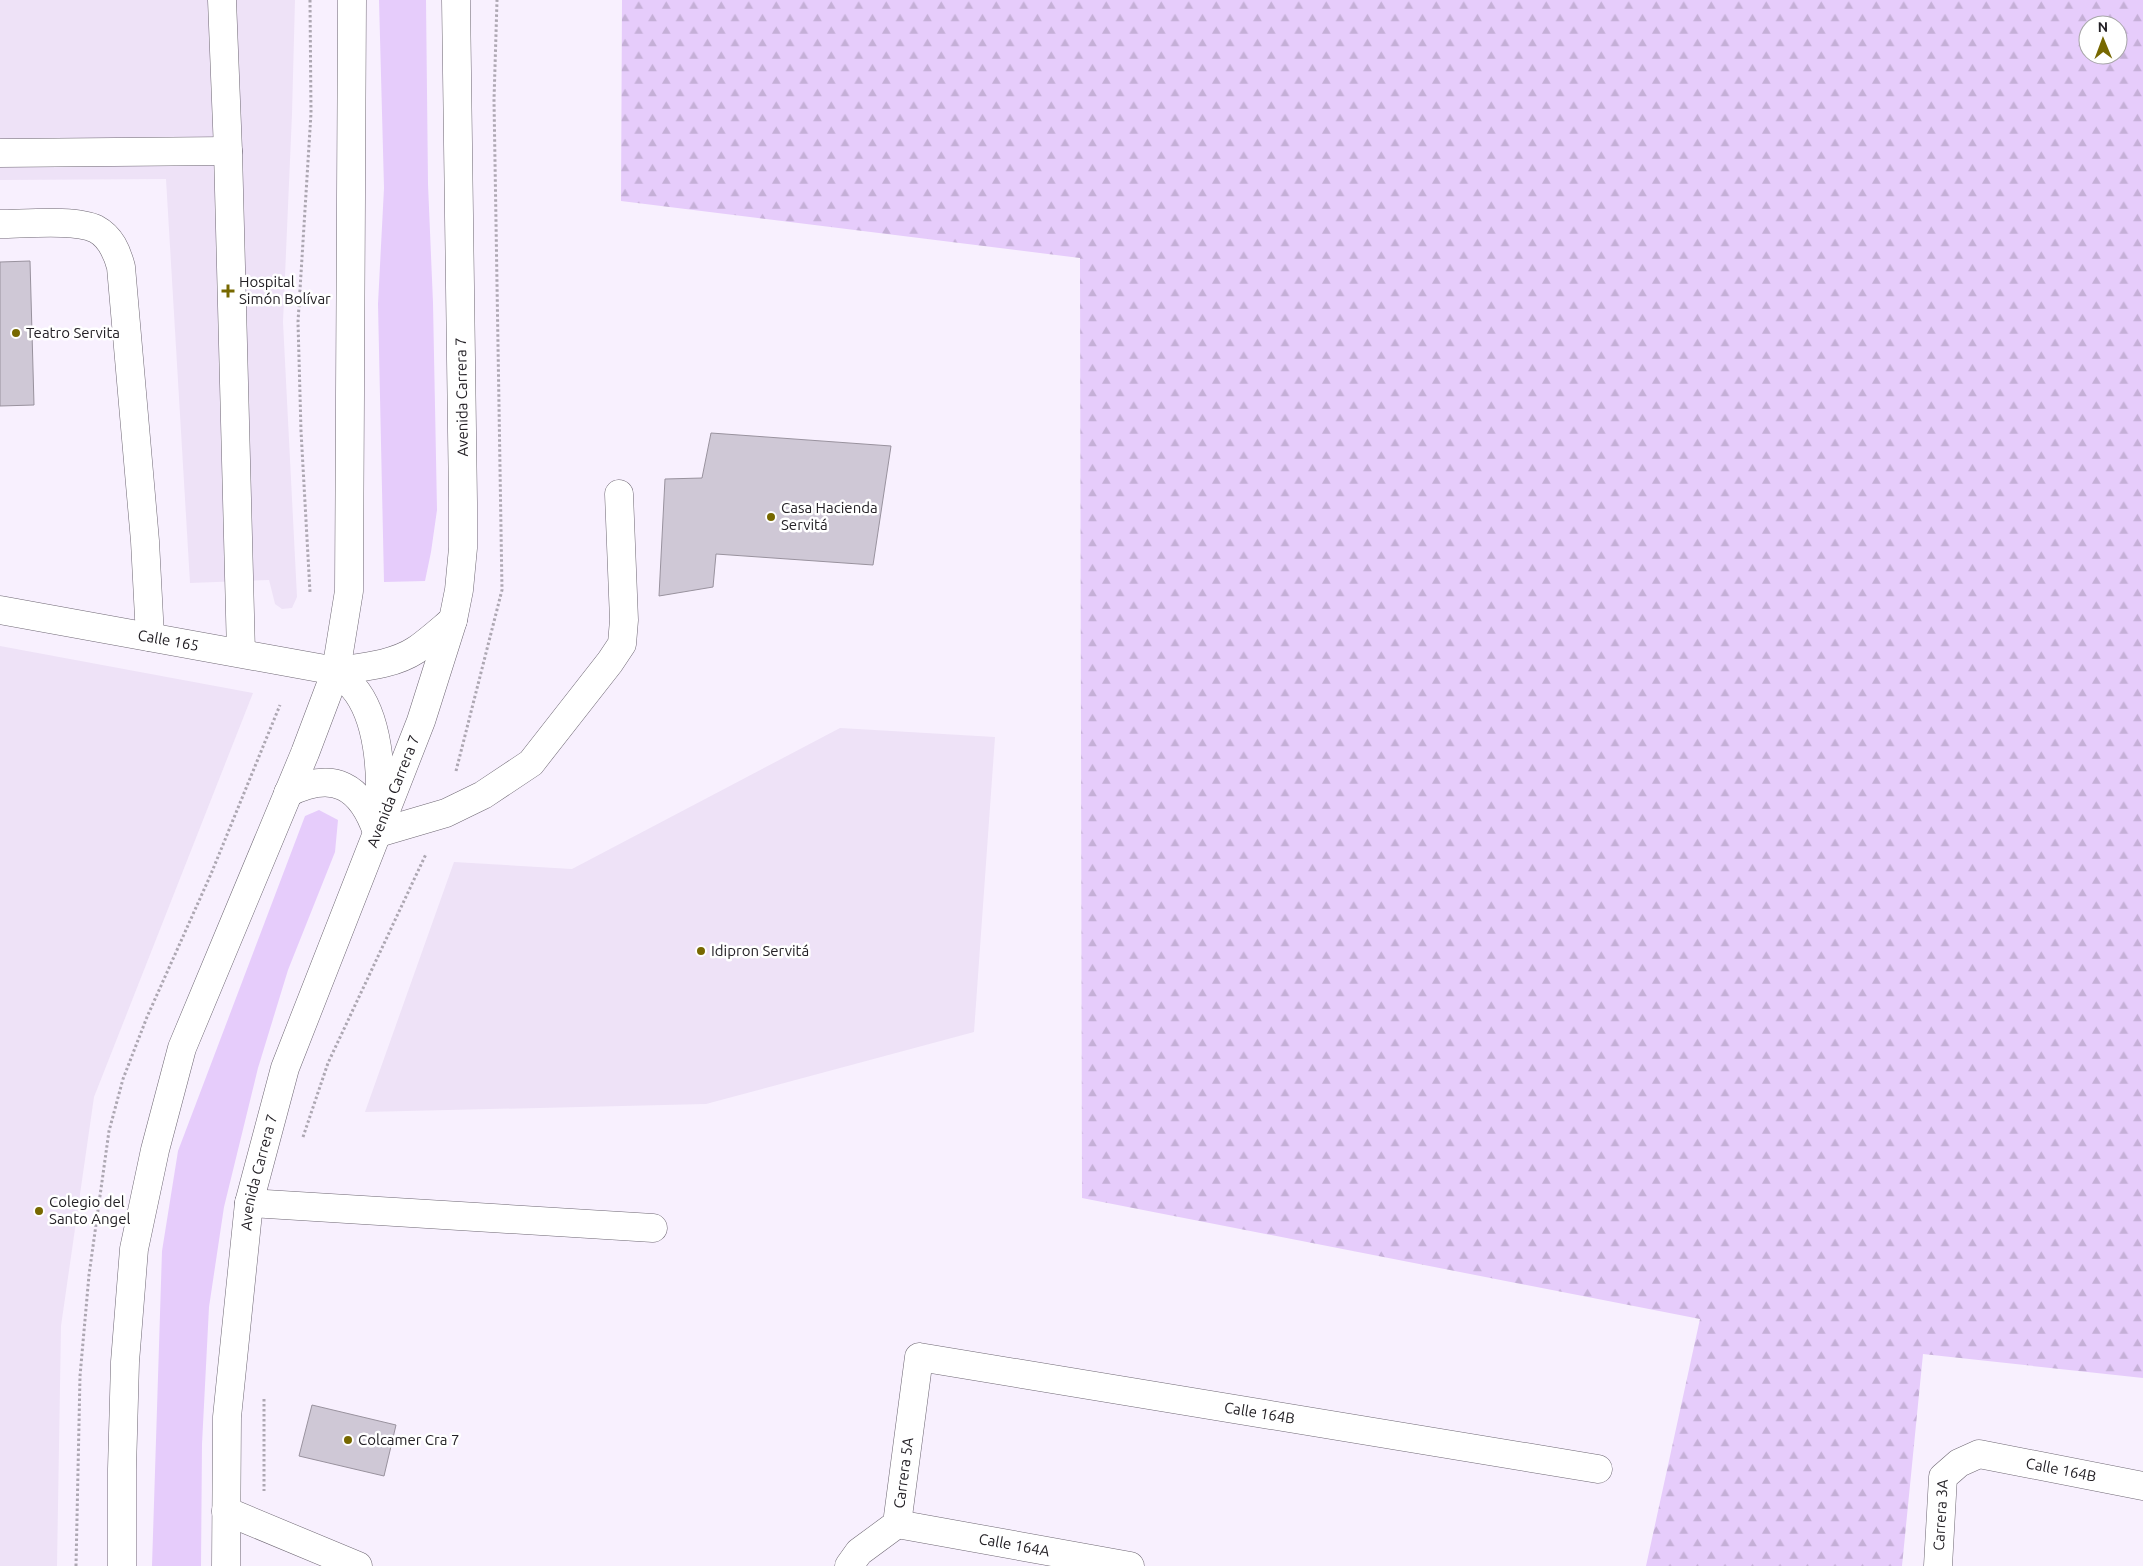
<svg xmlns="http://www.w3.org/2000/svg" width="2143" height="1566" viewBox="0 0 2143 1566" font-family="Ubuntu,sans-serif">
	<defs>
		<pattern id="forest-firs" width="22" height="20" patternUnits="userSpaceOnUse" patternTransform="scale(1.25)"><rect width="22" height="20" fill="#e6ccfb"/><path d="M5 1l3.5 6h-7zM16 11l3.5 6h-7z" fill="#c5afd7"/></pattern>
	</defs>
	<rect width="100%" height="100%" fill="#f8f0fe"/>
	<g fill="#eee2f7">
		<path d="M0,0H295L292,114L283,322L297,597L292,608L282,609L275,604L269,580L190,583L166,179L0,180Z"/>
		<path d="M0,646L253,693L94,1097L61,1326L57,1566H0Z"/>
		<path d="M840,728L995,737L974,1032L706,1104L365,1112L454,862L572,869Z"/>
	</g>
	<g fill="#e6ccfb">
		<path d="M379,0H426L428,184L433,303L437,510L431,552L425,581L384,582L378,304L384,188Z"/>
		<path d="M319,810L338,820L335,852L288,970L258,1068L224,1207L209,1307L202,1444L201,1566H152L162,1251L178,1151L305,816Z"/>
	</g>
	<path fill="url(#forest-firs)" fill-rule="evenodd" d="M622,0H2143V1378L1923,1354L1902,1566H1646L1700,1319L1082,1198L1080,258L621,201ZM2088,25H2118V55H2088Z"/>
	<g fill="#cfc8d6" stroke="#99929e">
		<path d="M30,261L34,405L0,406V262Z"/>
		<path d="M711,433L891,446L873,565L716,554L713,587L659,596L665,479L702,478Z"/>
		<path d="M312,1405L396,1425L384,1476L299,1456Z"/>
	</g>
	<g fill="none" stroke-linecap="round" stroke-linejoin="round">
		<g stroke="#6e6773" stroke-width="29">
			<g id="minor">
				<path d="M222,0L228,151L241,653"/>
				<path d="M0,153L228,151"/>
				<path d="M0,224C24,224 76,219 96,229C111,237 117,252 121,267L145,541L150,637"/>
				<path id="s1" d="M0,610L336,671"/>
				<path d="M378,833L446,813L483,795L531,763L610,662L622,644L624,620L619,494"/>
				<path d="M249,1203L653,1228"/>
				<path d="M226,1511L358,1566"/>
				<path id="s2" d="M897,1524L1130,1566"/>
				<path id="s3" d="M849,1566L859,1552L897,1524L919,1357L1598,1469"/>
				<path id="s4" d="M1938,1566L1943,1477L1959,1463L1979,1454L2143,1486"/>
			</g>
		</g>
		<g stroke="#6e6773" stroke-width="29">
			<g id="major">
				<path d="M336,671C342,676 348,681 353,687C379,717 382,774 379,812"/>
				<path d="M336,671C363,667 393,665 416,650C429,641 441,630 453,620"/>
				<path d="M288,793C334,770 361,786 377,832"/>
				<path d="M122,1566V1469L125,1362L134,1249L155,1150L182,1048L305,753L336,671L349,591L352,0"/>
				<path id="s5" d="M226,1566L227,1417L249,1203L285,1068L421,721L453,620L459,590L463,548V502L456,0"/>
			</g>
		</g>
		<g stroke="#ada7b2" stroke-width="3" stroke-dasharray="2.5 2.5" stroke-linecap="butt">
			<path d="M310,0L311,113L298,322L301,431L310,592"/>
			<path d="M456,771L502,590L494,100L497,0"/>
			<path d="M303,1137L328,1063L426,854"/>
			<path d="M264,1399V1491"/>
			<path d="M76,1566L80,1376L89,1275L109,1131L123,1079L147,1017L211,874L280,705"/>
		</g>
		<use href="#minor" stroke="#fff" stroke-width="28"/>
		<use href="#major" stroke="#fff" stroke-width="28"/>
	</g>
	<g fill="#776800" stroke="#fff" stroke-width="2">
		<path d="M225.5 283.5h5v5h5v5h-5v5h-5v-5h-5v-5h5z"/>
		<circle cx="16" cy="333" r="5"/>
		<circle cx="771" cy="517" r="5"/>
		<circle cx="701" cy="951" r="5"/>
		<circle cx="39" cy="1211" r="5"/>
		<circle cx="348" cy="1440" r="5"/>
	</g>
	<g text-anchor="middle" stroke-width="5" stroke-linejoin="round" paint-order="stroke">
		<g font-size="15" fill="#242126" stroke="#fff" text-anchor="start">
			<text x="239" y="287">Hospital<tspan x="239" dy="17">Simón Bolívar</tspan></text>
			<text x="26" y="338">Teatro Servita</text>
			<text x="781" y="513">Casa Hacienda<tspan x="781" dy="17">Servitá</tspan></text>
			<text x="711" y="956">Idipron Servitá</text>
			<text x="49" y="1207">Colegio del<tspan x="49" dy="17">Santo Angel</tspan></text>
			<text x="358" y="1445">Colcamer Cra 7</text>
		</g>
		<g font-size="15" fill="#242126" stroke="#fff">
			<text transform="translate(462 397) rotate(-91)" y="5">Avenida Carrera 7</text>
			<text dy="5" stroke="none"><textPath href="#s1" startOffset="171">Calle 165</textPath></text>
			<text dy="5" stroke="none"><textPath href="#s5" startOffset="801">Avenida Carrera 7</textPath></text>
			<text dy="5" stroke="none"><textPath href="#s5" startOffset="396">Avenida Carrera 7</textPath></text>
			<text dy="5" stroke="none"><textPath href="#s3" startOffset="578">Calle 164B</textPath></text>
			<text dy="5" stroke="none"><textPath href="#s4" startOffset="216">Calle 164B</textPath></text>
			<text dy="5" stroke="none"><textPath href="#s3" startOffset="116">Carrera 5A</textPath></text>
			<text dy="5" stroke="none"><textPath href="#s4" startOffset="51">Carrera 3A</textPath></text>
			<text dy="5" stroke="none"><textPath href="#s2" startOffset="119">Calle 164A</textPath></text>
		</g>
	</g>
	<g transform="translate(2103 40) rotate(359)"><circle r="24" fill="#ffffff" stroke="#a7a6a8"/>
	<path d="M0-4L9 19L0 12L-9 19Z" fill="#776800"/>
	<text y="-8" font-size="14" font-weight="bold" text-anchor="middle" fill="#242126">N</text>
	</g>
</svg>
